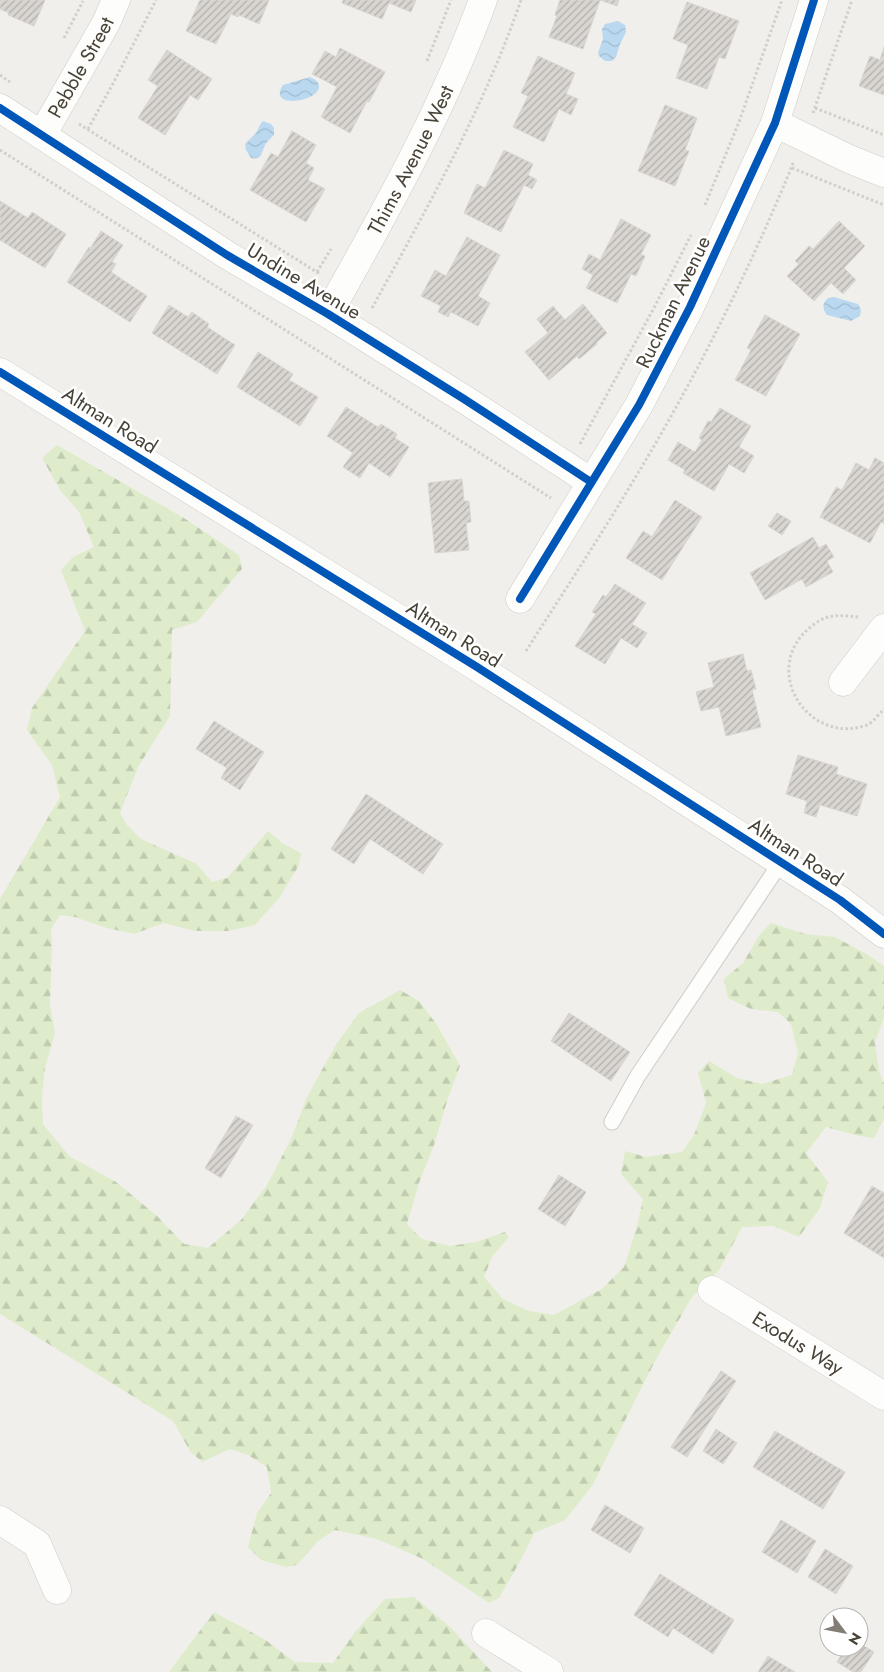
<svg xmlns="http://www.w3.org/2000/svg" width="884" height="1672" viewBox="0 0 884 1672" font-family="Jost,sans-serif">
	<defs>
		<pattern id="forest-firs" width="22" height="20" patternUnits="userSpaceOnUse" patternTransform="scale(1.25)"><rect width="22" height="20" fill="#deeccb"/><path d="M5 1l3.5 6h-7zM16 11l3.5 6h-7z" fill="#c0ccaf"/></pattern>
		<pattern id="water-waves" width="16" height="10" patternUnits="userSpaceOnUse" patternTransform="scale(1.25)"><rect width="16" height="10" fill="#bad9f0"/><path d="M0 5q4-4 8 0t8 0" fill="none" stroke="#a1bbce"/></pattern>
		<pattern id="building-hatch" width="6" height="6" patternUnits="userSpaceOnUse" patternTransform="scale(1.25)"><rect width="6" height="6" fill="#d9d6d2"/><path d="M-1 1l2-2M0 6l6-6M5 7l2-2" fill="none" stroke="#b2afab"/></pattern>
	</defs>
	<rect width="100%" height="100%" fill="#f1efeb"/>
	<g fill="url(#forest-firs)">
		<path d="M57,445L184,518L239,555L242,569L197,622L172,630L170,716L138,767L120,813L127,825L141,839L197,864L212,882L227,878L268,831L282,843L301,853L299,865L280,897L255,925L228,931H195L164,923L134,934L103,927L75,917L60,915L51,929L52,948L50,1005L55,1033L45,1068L42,1097L43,1124L69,1156L116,1182L157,1216L184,1244L208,1248L241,1220L267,1185L291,1139L307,1097L335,1046L359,1013L400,990L419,1001L437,1025L460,1066L448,1098L434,1145L419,1183L407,1224L422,1239L450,1246L476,1242L505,1232L509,1237L492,1257L484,1277L503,1299L529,1311L554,1315L602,1289L624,1267L636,1230L643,1199L621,1174L625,1151L646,1157L682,1152L694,1135L706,1103L698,1073L709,1061L737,1078L762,1084L792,1075L798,1053L791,1024L778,1012L751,1009L728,998L724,979L743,963L760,934L771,923L805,934L835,937L868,955L884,966V1018L875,1042L879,1071L884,1084V1119L874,1138L859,1136L826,1127L806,1153L828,1182L820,1208L799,1237L773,1226L742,1227L719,1270L692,1297L654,1363L592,1486L565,1520L534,1533L522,1558L499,1598L489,1603L423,1559L377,1539L335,1530L318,1541L297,1565L286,1567L261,1560L248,1547L257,1513L271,1493L267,1467L248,1455L230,1449L202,1462L190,1451L173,1421L0,1314V899L60,797L52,765L27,730L32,708L85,631L61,570L73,557L94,547L79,512L60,490L42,458Z"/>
		<path d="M414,1597L449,1626L492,1672H169L214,1612L264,1639L295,1662L333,1663L355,1632L385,1599Z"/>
	</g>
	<g fill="url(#water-waves)">
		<path d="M618,21L625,25L626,32L620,44L616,57L612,61H605L599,56L598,53L603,39L602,29L605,24Z"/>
		<path d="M310,77C314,79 317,80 319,85C322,102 266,110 283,85Z"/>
		<path d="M263,121L271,124L274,128V135C272,137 270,139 268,141C261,148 264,161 251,158L246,150L245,144L256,133L261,123Z"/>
		<path d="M834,297L858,304L861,310L860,316L851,321L827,315C822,309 822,303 828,298Z"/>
	</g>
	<g fill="url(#building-hatch)" stroke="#d9d6d1">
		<path d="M0,0H45L34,26L8,15L9,13L0,9Z"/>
		<path d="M200,0H269L259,24L239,15L238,17L231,14L216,44L186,31Z"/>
		<path d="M343,0H416L411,12L389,3L382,19L342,3Z"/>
		<path d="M560,0H619L617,6L600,0L583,49L549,37L557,16L555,15Z"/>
		<path d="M687,2L739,21L725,59L719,57L707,89L676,78L688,45L673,39Z"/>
		<path d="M884,47V95L859,86L870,56L880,60Z"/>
		<path d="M340,48L385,72L369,102L367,101L350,133L321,117L337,87L312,74L325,51L336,57Z"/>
		<path d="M167,50L212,79L198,100L190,95L165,135L138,118L158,86L148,80Z"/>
		<path d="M538,56L575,73L566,94L578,99L571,115L559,109L544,142L513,127L528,96L521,93Z"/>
		<path d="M665,105L697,118L685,150L689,151L675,186L638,171Z"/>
		<path d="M292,131L316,145L306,163L314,168L308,180L325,189L306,222L250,190L271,153L278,157Z"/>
		<path d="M504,150L533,164L528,175L537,180L532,189L524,185L501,232L464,213L477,184L485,188Z"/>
		<path d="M0,201L28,218L32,212L66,234L45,268L0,240Z"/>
		<path d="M621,219L651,235L641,254L645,256L636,276L631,274L617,303L586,288L593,275L582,269L589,254L600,260Z"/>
		<path d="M839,221L865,246L844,268L856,280L843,294L831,283L814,301L787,276L799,264L795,261L809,246L813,249Z"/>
		<path d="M101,231L123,245L112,262L116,264L111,272L147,296L130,322L67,282L89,247L90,249Z"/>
		<path d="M467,237L500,255L478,296L490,303L478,326L451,312L448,317L438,312L441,306L421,296L435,270L446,276Z"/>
		<path d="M583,304L607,333L596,343L597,344L579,359L577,356L549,380L525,352L548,333L537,319L553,306L565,320Z"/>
		<path d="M169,305L188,317L192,312L209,324L207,327L235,345L217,374L152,333Z"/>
		<path d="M765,315L800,334L766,396L735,380L751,350L747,348Z"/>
		<path d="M258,352L293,374L289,380L318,397L300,426L237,387Z"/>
		<path d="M346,407L378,427L381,424L397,434L395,438L409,447L390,477L369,463L360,478L343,467L353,453L327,436Z"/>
		<path d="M720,408L751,426L739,447L754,456L744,473L729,464L714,491L683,473L685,470L668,460L678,442L695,452L702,440L699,438L708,421L711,422Z"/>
		<path d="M875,458L884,463V524L881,522L870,543L820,517L836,487L842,490L856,463L869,470Z"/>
		<path d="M462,479L464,501H469L471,522L466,523L469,550L435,553L428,483Z"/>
		<path d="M675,500L702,517L662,580L626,558L643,531L652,537Z"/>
		<path d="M777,513L791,521L782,535L768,526Z"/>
		<path d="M813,537L819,548L826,544L834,557L827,561L833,572L806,587L802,579L765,600L750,573Z"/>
		<path d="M615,584L646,603L632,624L647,633L637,648L621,638L605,664L575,646L596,614L592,612L603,595L606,597Z"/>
		<path d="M743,654L747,671L751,670L756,689L752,690L761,727L726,736L719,707L701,711L696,692L714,687L708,663Z"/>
		<path d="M214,721L264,752L240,790L221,778L227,768L196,749Z"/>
		<path d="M798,755L838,767L836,774L867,784L857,816L820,805L816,817L804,813L807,801L786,794Z"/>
		<path d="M366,794L443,844L423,874L370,839L354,864L331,849Z"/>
		<path d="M569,1013L630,1052L611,1081L551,1041Z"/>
		<path d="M236,1116L253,1125L221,1178L205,1168Z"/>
		<path d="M559,1175L586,1192L565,1226L538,1209Z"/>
		<path d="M872,1186L884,1193V1258L844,1233Z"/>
		<path d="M721,1371L736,1381L687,1457L671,1447Z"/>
		<path d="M716,1429L737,1443L723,1464L703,1451Z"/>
		<path d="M775,1431L845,1472L823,1509L753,1467Z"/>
		<path d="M605,1505L644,1528L630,1553L591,1530Z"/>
		<path d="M781,1520L816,1541L797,1573L762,1552Z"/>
		<path d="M825,1549L853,1566L836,1594L808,1577Z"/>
		<path d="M660,1574L734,1620L713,1654L673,1628L668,1637L634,1615Z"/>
		<path d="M859,1643L874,1652L861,1672H853L837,1662L846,1647H859Z"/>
		<path d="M768,1656L795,1672H758Z"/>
	</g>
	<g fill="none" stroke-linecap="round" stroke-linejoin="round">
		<g stroke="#cfcdc8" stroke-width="17">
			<path id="lane" d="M612,1122L637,1077L781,862"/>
		</g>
		<g stroke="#cfcdc8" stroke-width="29">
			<g id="street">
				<path d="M0,108L227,255L328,314L464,399L591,482"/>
				<path d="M775,123L849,159L884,173"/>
				<path id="s1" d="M42,135L106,23L116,0"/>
				<path id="s2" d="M328,314C385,212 443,110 483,0"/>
				<path d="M0,372L477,667L840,900L884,934"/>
				<path d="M520,599L639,405L690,307L775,123L814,0"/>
				<path d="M843,682L884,628"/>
				<path id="s3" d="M712,1290L884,1396"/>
				<path d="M0,1520L37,1544L57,1590"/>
				<path d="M486,1633L549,1672"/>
			</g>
		</g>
		<g stroke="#d2cfcb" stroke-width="3" stroke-dasharray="2.5 2.5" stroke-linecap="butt">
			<path d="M64,38L83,1"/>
			<path d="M427,61L451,0"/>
			<path d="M0,75L10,82"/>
			<path d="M815,108L884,135"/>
			<path d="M813,113L852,0"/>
			<path d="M79,124L320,274"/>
			<path d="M88,129L116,78L156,0"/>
			<path d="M0,150L551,498"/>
			<path d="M792,168L884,205"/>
			<path d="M705,205L739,122L782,0"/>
			<path d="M317,272L331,249"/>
			<path d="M372,308C427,208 484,108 521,0"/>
			<path d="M580,444L655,306L691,235"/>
			<path d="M858,617C847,616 836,614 825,618C817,621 809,628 803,634C764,678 812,745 867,725C873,722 879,714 884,709"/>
			<path d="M526,651C561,596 596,543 629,488C692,385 749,272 794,161"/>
		</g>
		<use href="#lane" stroke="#fdfdfc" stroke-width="15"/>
		<use href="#street" stroke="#fdfdfc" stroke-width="28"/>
		<g stroke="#fff" stroke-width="11">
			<g id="cycleway">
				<path d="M0,108L227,255L328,314L464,399L591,482"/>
				<path d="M0,372L477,667L840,900L884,934"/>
				<path d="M520,599L639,405L690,307L775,123L814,0"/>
			</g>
		</g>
		<use href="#cycleway" stroke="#0057b8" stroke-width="8"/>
	</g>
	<g text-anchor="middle" stroke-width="5" stroke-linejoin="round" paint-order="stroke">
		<g font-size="20" fill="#474136" stroke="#fff">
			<text dy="7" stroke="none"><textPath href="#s1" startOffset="78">Pebble Street</textPath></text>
			<text dy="7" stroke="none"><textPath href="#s2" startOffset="175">Thims Avenue West</textPath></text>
			<text transform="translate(304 281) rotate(31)" y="7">Undine Avenue</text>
			<text transform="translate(673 302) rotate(-64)" y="7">Ruckman Avenue</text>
			<text transform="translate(110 420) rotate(32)" y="7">Altman Road</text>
			<text transform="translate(454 634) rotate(32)" y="7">Altman Road</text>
			<text transform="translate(796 852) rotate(33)" y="7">Altman Road</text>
			<text dy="7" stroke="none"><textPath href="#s3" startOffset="101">Exodus Way</textPath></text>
		</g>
	</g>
	<g transform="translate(844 1632) rotate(122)"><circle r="24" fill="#ffffff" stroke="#b5b3af"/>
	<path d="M0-4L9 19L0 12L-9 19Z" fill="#827e75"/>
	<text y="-8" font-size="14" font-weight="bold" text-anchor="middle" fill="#474136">N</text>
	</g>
</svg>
